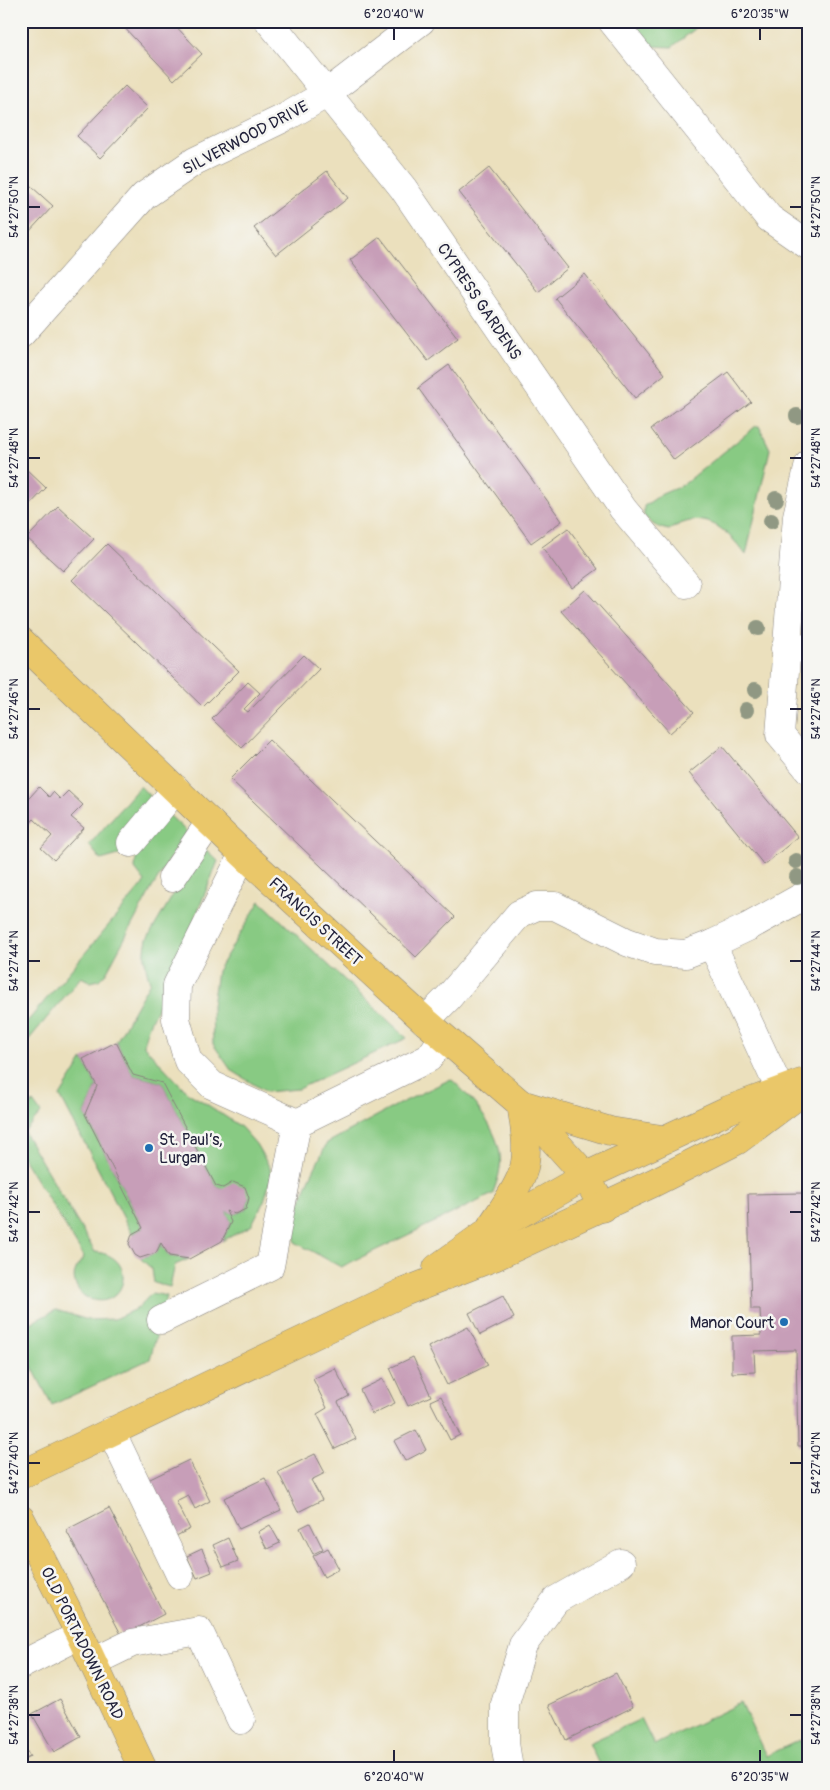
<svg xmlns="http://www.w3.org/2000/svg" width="830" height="1790" viewBox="0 0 830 1790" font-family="Pangolin,sans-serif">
	<rect width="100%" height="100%" fill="#f6f6f2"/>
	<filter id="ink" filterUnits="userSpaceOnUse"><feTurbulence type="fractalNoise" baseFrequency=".02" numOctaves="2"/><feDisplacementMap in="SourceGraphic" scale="10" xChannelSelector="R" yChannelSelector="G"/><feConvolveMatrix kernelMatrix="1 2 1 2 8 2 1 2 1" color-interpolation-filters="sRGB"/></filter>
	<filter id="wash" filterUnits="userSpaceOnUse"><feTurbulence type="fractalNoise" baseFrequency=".0096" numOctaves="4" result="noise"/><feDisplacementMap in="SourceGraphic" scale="20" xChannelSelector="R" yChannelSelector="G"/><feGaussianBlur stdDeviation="1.12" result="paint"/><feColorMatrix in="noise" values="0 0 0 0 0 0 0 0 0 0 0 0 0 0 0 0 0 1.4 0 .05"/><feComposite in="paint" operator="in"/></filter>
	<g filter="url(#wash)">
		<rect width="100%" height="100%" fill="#ebe0bd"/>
		<g fill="#88ca83" stroke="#55765f">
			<path d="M632,21H705L672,47L650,46Z"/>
			<path d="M756,426H759L770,449L746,555C725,527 703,508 669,530C658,528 651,524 644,516V506L662,494L683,485Z"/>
			<path d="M140,786L161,808L134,845L122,854L101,860L89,845Z"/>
			<path d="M168,814L187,832L152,888L106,973L99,980L91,982L81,977L21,1049V1029L145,882L135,869L136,858Z"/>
			<path d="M202,846L218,861C201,903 184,946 166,989C159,1007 145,1026 144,1046L188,1093L202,1101L241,1127L256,1144L270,1168L271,1178L264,1201L251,1226L222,1241L231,1222L226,1211L235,1214L246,1209L249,1198L216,1186L162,1083L133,1075L116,1042L150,982C145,967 143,954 147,939Z"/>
			<path d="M260,901L407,1038L298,1089L266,1092L231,1070L213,1044L212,1006L217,971Z"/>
			<path d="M83,1059L97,1086L85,1114L143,1228L132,1234L60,1096Z"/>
			<path d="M451,1079C473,1099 505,1136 500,1168C499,1177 495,1186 493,1194L341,1267L295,1242L296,1222L300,1203L309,1180L327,1143L397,1105Z"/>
			<path d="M33,1102L41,1113L24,1132L95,1252C139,1256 126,1308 93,1300C85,1298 79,1293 76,1285C71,1274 77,1266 84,1257L21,1155V1117Z"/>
			<path d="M161,1243L169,1256L189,1259L175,1265L170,1287L154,1283L152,1269L140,1258L156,1253Z"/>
			<path d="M152,1293L167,1296L150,1359L52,1405L21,1346V1328L56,1310L88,1320L114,1319L138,1308Z"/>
			<path d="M741,1703L766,1756L800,1740L809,1759V1769H601L589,1743L641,1719L654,1745Z"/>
		</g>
		<g id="blocks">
			<g fill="#c79eb8">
				<path d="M118,21H171L202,54L174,80Z"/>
				<path d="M125,86L148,108L100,158L77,136Z"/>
				<path d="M489,168L568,268L538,292L459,192Z"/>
				<path d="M327,171L348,198L276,255L254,228Z"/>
				<path d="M21,177L53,206L27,234L21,229Z"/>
				<path d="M380,237L458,338L428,361L350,260Z"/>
				<path d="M585,274L665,374L635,398L555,298Z"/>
				<path d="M449,365L562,521L531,543L418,388Z"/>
				<path d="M728,372L751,402L674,460L651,429Z"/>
				<path d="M24,467L46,488L21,514V470Z"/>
				<path d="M58,506L94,539L63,571L27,538Z"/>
				<path d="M568,528L598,569L572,588L542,547Z"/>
				<path d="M107,544L239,671L203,707L72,580Z"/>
				<path d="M585,590L694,712L670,733L561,611Z"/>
				<path d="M304,655L319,669L242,748L212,719L248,682L260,693L244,709L248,712Z"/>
				<path d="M269,740L455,917L416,957L230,779Z"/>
				<path d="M722,746L798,837L764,865L689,773Z"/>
				<path d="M39,787L49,797L53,792L60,799L68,791L83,805L71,817L84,828L54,860L41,848L52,836L34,819L21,833V807Z"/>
				<path d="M116,1042L133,1075L162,1083L216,1186L223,1188L233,1182L245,1187L249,1198L246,1209L235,1214L226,1211L231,1222L222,1241L189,1259L169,1256L161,1243L156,1253L140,1258L135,1255L129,1244L132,1234L143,1228L85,1114L97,1086L83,1059Z"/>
				<path d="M803,1193L805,1301H809V1446H798L796,1350L754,1351L755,1372L732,1373V1336L761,1335L760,1309H751L748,1194Z"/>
				<path d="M503,1296L514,1318L480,1335L469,1313Z"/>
				<path d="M468,1327L488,1365L447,1385L428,1347Z"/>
				<path d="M413,1357L431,1396L408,1406L390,1368Z"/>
				<path d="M335,1368L349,1396L338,1402L356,1439L335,1449L317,1414L327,1408L313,1379Z"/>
				<path d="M383,1379L395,1403L372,1414L360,1390Z"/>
				<path d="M441,1396L460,1435L450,1440L430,1401Z"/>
				<path d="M416,1430L426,1450L405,1461L394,1441Z"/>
				<path d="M315,1454L325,1473L311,1480L322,1500L298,1512L278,1472Z"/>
				<path d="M189,1460L210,1501L195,1509L188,1495L176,1501L190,1529L176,1536L148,1480Z"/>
				<path d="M265,1478L281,1510L239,1529L224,1498Z"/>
				<path d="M109,1508L164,1614L122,1636L66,1530Z"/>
				<path d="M310,1523L323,1549L313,1554L300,1528Z"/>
				<path d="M270,1525L280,1543L267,1549L258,1532Z"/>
				<path d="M228,1538L238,1561L223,1567L213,1545Z"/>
				<path d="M328,1548L339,1569L324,1577L313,1556Z"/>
				<path d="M202,1549L212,1572L197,1578L187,1556Z"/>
				<path d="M616,1673L633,1707L566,1740L549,1705Z"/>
				<path d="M60,1699L81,1737L54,1752L32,1714Z"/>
				<path d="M21,1741L30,1757L21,1761Z"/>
			</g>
		</g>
	</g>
	<g filter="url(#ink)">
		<use href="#blocks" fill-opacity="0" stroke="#86817c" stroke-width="1"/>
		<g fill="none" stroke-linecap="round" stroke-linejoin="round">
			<g stroke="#86817c" stroke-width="29">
				<g id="minor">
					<path d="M269,21L403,188L623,509L686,584"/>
					<path d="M612,21L769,218L809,246"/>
					<path d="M21,334L144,196L195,161L286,117L326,94L421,21"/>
					<path d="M809,464L797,516L780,735L809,770"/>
					<path d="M785,649L809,648"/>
					<path d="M131,843L176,789"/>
					<path d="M243,854L177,985L176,1019L188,1061L212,1085L297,1123"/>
					<path d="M172,878L210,822"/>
					<path d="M712,944L780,1090"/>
					<path d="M425,1021L448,998L519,914L537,906H555L627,942L655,952L686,954L712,944L748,927L809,893"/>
					<path d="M161,1320L270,1266L297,1123L429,1058L443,1038"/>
					<path d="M111,1431L180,1575"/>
					<path d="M93,1662L132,1643L199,1631L241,1720"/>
					<path d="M21,1665L80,1635"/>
					<path d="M509,1769L505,1743V1704L523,1645L556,1600L621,1563"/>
				</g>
			</g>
			<g stroke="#86817c" stroke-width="29">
				<g id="major">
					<path d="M21,641L243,854L425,1021L521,1104L586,1176L603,1208"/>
					<path d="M21,1519L80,1635L143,1769"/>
				</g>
			</g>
			<g stroke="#86817c" stroke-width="29">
				<g id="highway">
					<path d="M490,1228C501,1211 515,1193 522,1174C530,1154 524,1124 521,1104L610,1131L662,1139"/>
					<path d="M437,1268L486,1233L586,1176L728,1110L801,1083"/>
					<path d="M21,1475L404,1292L494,1257L653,1183L738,1140L809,1087"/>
				</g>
			</g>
			<use href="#minor" stroke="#fff" stroke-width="28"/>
			<use href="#major" stroke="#eac769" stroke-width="28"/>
			<use href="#highway" stroke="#eac769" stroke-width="28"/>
		</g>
		<g fill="#909883">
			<circle cx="797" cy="416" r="8"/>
			<circle cx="776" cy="499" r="8"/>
			<circle cx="771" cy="521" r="8"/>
			<circle cx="758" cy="628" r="8"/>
			<circle cx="755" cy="690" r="8"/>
			<circle cx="746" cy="710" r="8"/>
			<circle cx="796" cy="861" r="8"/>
			<circle cx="797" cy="877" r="8"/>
		</g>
	</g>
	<path fill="none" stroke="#22223b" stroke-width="2" d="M394,28V40M760,28V40M28,207H40M790,207H802M28,458H40M790,458H802M28,709H40M790,709H802M28,961H40M790,961H802M28,1212H40M790,1212H802M28,1463H40M790,1463H802M28,1715H40M790,1715H802M394,1750V1762M760,1750V1762"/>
	<g fill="#1f6fb2" stroke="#f6f6f2" stroke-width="2">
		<circle cx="149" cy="1148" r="5"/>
		<circle cx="784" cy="1322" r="5"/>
	</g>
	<g text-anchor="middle" stroke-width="5" stroke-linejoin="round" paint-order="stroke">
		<g font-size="16" fill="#22223b" stroke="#f6f6f2">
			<text transform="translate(245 137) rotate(-28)" y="6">SILVERWOOD DRIVE</text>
			<text transform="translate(480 301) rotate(56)" y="6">CYPRESS GARDENS</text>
			<text transform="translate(316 921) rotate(43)" y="6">FRANCIS STREET</text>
			<text transform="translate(83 1643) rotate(64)" y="6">OLD PORTADOWN ROAD</text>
		</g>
		<g font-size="16" fill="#22223b" stroke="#f6f6f2" text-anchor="start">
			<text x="159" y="1145">St. Paul’s,<tspan x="159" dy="18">Lurgan</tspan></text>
			<text x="774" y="1328" text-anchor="end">Manor Court</text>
		</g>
	</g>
	<rect width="830" height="1790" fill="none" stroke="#f6f6f2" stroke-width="55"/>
	<rect x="28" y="28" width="774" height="1734" fill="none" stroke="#22223b" stroke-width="2"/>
	<g font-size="12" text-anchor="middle" fill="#22223b">
		<text x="394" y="18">6°20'40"W</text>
		<text x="760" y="18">6°20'35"W</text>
		<text transform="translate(14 207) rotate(-90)" y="4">54°27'50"N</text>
		<text transform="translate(816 207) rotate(-90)" y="4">54°27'50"N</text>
		<text transform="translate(14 458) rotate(-90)" y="4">54°27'48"N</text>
		<text transform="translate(816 458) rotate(-90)" y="4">54°27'48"N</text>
		<text transform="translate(14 709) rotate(-90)" y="4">54°27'46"N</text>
		<text transform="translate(816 709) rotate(-90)" y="4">54°27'46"N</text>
		<text transform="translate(14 961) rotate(-90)" y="4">54°27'44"N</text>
		<text transform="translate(816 961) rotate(-90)" y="4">54°27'44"N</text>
		<text transform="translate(14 1212) rotate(-90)" y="4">54°27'42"N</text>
		<text transform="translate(816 1212) rotate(-90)" y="4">54°27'42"N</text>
		<text transform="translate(14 1463) rotate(-90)" y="4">54°27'40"N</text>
		<text transform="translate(816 1463) rotate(-90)" y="4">54°27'40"N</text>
		<text transform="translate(14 1715) rotate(-90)" y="4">54°27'38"N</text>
		<text transform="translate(816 1715) rotate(-90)" y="4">54°27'38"N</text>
		<text x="394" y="1781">6°20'40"W</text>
		<text x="760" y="1781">6°20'35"W</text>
	</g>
</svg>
